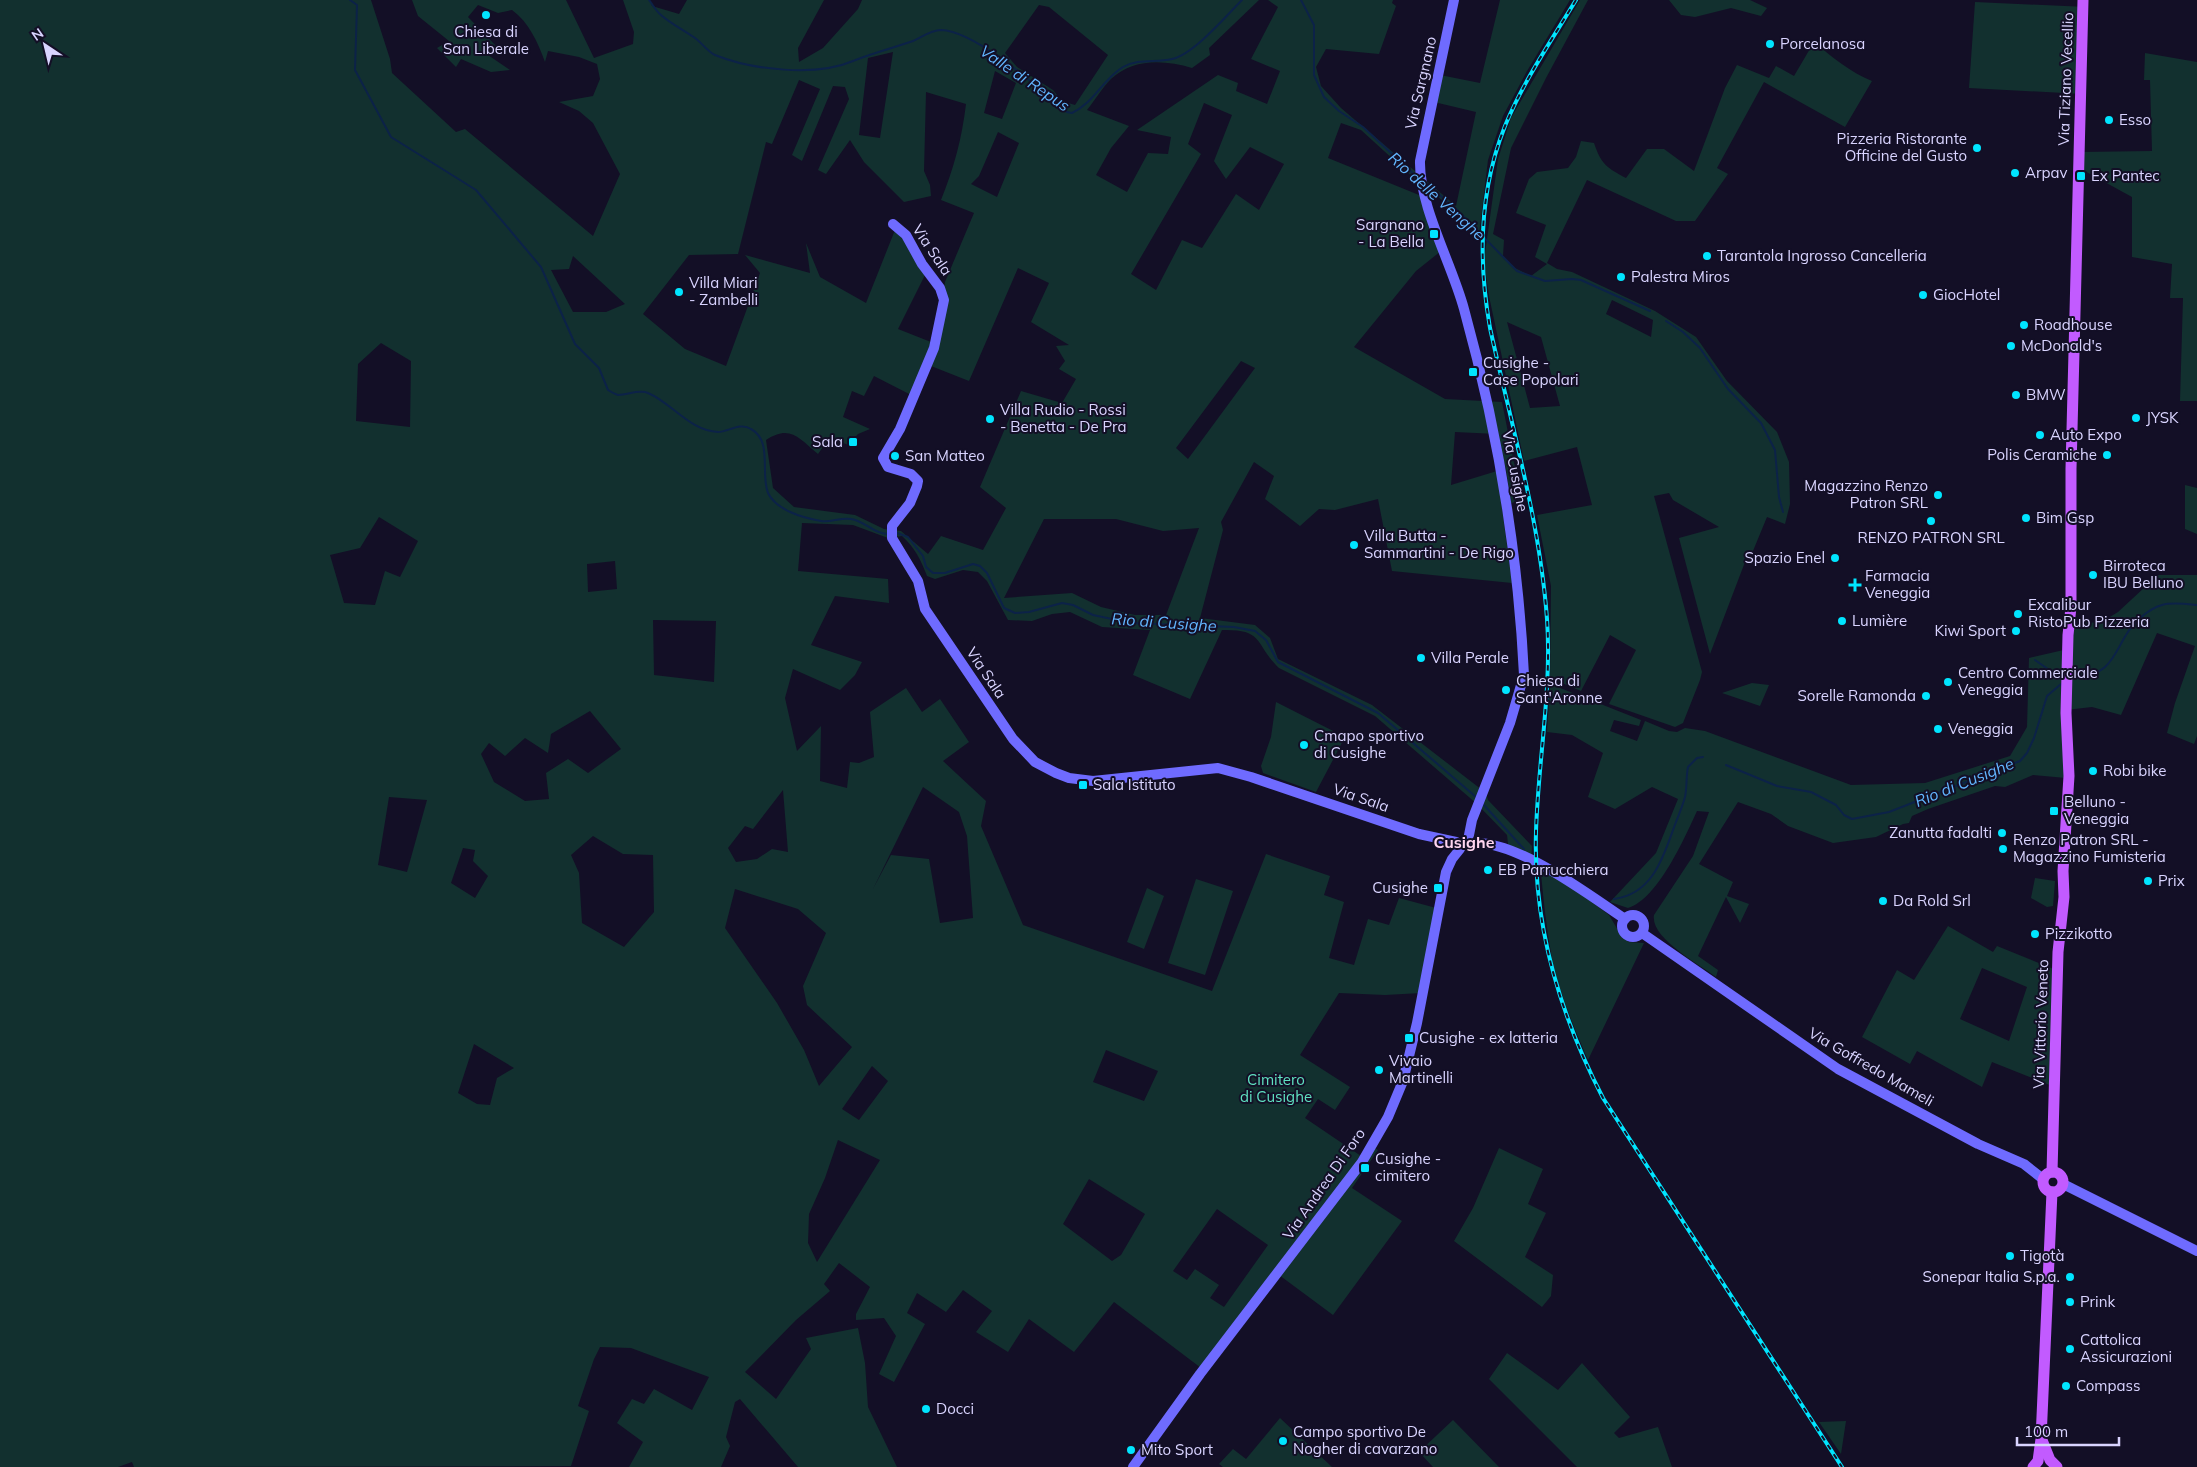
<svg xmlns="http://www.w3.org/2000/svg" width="2197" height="1467" viewBox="0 0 2197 1467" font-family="Mulish,sans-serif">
	<rect width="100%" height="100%" fill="#130f26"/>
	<g fill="#12302f" fill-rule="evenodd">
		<path d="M0,0H371L390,59L392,73L456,132L465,129L593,236L620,174L593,123L579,111L559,102L593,96L600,79L597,64L579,57L548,51L545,62C538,43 529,22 512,10L498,13L478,5L468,17L496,46L485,53L510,70L491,72L461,59L456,67L437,48L449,41L418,16L412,0H566L594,58L633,44L634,32L623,0H650L652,6L679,14L687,0H824L798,48L799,62L823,48L858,9L862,0H1259L1209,48L1210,55L1192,68C1164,60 1134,58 1111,79C1102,88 1095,100 1087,110L1129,126L1111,148L1096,175L1127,192L1148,153L1168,154L1171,137L1137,130L1218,75L1238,83L1236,91L1267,104L1280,71L1251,59L1278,7L1268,0H1393L1392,3L1396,6L1379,54L1326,49L1316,67L1321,86L1341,108L1456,206L1476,112L1434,102L1440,75L1480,83L1500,0H1570L1527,71L1503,116L1488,160L1479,235L1454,209L1418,182L1361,130L1341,123L1328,158L1419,195L1441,251L1416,271L1354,347L1445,399L1502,402L1514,463L1525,500L1511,503L1506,469L1497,434L1455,432L1451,485L1497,471L1512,583L1392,571L1378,499L1335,510L1319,509L1300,526L1265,499L1274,476L1254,462L1221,522L1223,530L1200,618L1255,625L1270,638L1278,659L1372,705L1486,793L1488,800L1532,846L1531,863L1509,852L1507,835L1477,804L1375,716L1279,668C1254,644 1265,629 1222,630L1190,699L1133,675L1150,630L1102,627L1070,612L1052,614L1032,621L1008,620L987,581L978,572L963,570L935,579L927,576C921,560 915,548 902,536L888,538L853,525L802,523L798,571L888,579L889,603L835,596L811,645L862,662L855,675L840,690L793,669L785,698L797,751L821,726L820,781L847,788L850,762L859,763L874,757L870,712L906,688L922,712L940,699L969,742L943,761L986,801L981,826L1023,925L1212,991L1266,854L1330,876L1324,895L1344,902L1329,958L1354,965L1368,919L1389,925L1399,898L1440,909L1421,993L1385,995L1339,993L1300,1055L1350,1087L1335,1110L1318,1099L1305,1118L1361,1156L1368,1144L1378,1150L1352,1188L1402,1221L1333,1315L1275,1272L1205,1371L1114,1302L1074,1352L1029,1319L1008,1352L976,1332L992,1311L963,1290L946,1312L917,1293L907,1313L925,1324L894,1382L879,1374L896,1336L884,1318L856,1320V1314L870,1287L839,1263L824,1284L830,1291L796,1320L745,1372L776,1399L811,1349L806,1338L858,1328L865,1363L868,1407L897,1467H798L740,1399L735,1402L726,1437L730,1446L721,1467H629L643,1442L617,1423L632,1399L644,1404L654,1389L692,1410L709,1377L631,1348L600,1347L594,1359L578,1406L589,1411L571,1466L134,1467L132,1462L118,1467H0ZM1039,5L1049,7L1108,55L1075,105L1062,101L1053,90L1017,67L1005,53ZM893,52L880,138L859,135L868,58ZM995,71L1016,83L1002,119L984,113ZM799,80L820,89L792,155L802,161L833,86L845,87L849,99L818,170L826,174L850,140L864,162L904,202L931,196L930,185L924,171L926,92L966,104C962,138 954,168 941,200L974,213L945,282L936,344L898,329L927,271L911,241L895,230L866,303L820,277L806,243L810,273L745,255L760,273L726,366L685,349L643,314L689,255L738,254L766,142L772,144ZM1204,103L1232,115L1214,161L1226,179L1250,147L1284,164L1259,210L1236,194L1202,248L1182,240L1156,290L1131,274L1201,154L1188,144ZM998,132L1019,143L997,197L971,184L979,176ZM573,256L625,304L606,312H573L551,270L569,269ZM1018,268L1049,283L1031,322L1069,345L1056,346L1065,361L1059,369L1076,379L1062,403L1021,391L980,487L1006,508L983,550L941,536L928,554L901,531L884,529L855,515L794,507L773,488L766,440C790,424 799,438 818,454L830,437L848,445L858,434L870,429L843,417L852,391L864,396L874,376L917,398L931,366L969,381ZM381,343L411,361L410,427L356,421L358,364ZM1241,361L1255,368L1188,459L1176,448ZM379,517L418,541L400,577L385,571L375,605L344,603L330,555L360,548ZM1044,519H1116L1163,531L1199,528L1166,615H1135L1101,607L1072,593L1004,598ZM615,561L617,589L588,592L587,564ZM653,620L716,621L714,682L654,675ZM590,711L621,749L588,773L568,759L546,773L549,799L525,801L494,782L481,754L489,743L505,756L525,738L548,753L551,734ZM923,787L959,812L967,836L973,918L940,923L929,859L891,855L873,889ZM783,790L788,852L772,849L757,859L736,862L728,848L745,826L753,829ZM389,797L427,800L407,872L378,865ZM593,836L623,854L653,855L654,912L624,947L582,923L579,873L571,855ZM463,848L475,850L473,861L488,876L475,898L451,883ZM735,889L798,909L826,933L803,986L807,1005L852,1047L819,1086L804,1050L777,1003L725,928ZM474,1044L514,1068L497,1078L490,1105L477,1104L458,1093ZM1106,1050L1158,1071L1144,1101L1093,1082ZM872,1066L888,1081L859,1120L842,1109ZM838,1140L880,1160L817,1262L808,1243L809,1214L825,1178ZM1089,1179L1145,1214L1121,1255L1112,1261L1063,1224ZM1217,1209L1268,1245L1224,1307L1210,1298L1219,1285L1195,1269L1187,1280L1173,1271Z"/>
		<path d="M1580,0H1588L1546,78L1511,148L1493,234L1504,240L1503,256L1515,268L1531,276L1547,264L1535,257L1546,225L1516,213L1529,179L1537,172L1568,168L1576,157L1581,141L1594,143C1601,164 1607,168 1626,178L1647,149H1664L1694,171L1725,88L1737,65L1769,78L1776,66L1794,76L1814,42C1831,56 1851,73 1872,81L1845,127L1764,82L1717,168L1728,174L1695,221H1676L1587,180L1547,263L1557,269L1572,272L1655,311L1696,337L1727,381L1777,432L1789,462L1790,504L1785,524L1767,517L1748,563L1745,562L1710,654L1679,538L1719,527L1673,500L1669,493L1654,496L1702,672L1700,680L1683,723L1675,727L1609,704L1636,650L1610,635L1581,691L1550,678L1551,586L1537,515L1592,505L1577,447L1524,461L1489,296L1484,261L1498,159L1511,118ZM1612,300L1653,320L1651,337L1606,314ZM1507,322L1541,337L1560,406L1530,408Z"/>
		<path d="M1669,0H1750L1767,8L1761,16L1731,8L1695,17L1681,15Z"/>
		<path d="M1975,2L2087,7L2083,94L1969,88Z"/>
		<path d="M2145,53L2197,62V401H2180L2183,298H2170L2172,264L2132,257V197L2081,169L2082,152L2152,151L2150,80H2144Z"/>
		<path d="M2185,485L2197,488V534L2185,529Z"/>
		<path d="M2158,575H2197V736L2194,744L2167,733L2175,703L2195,646L2157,633L2121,715L2092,707L2066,710V778L2033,775L2005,787L1995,786L1928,809L1912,816L1909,823L1903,824L1876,837L1833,843L1788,826L1771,814L1738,802L1699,864L1733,882L1727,896L1749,904L1740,923L1726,897L1698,956L1718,970L1716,977C1699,964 1650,938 1654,915L1693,856L1709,812L1697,811C1685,837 1658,899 1628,908L1610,902L1656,853L1678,799L1652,787L1615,809L1588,797L1603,753L1572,735L1547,732L1550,684L1641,720L1639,726L1614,720L1610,731L1637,741L1645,721L1669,731L1677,732L1685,728L1705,731L1851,785L1925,783L2010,756L2027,727L2029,658L2068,649L2070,621L2100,623L2118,612Z"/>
		<path d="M1752,683L1769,685L1760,706L1722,693Z"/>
		<path d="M1276,702L1345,737L1316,792L1263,773L1261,766L1271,737Z"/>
		<path d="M1540,863L1609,915L1622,937L1629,942L1644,943L1588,1060C1574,1028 1560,994 1552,959C1546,927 1543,895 1540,863Z"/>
		<path d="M2035,878L2055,881L2053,906L2047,907L2031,898Z"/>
		<path d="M1196,879L1233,891L1205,975L1168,963Z"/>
		<path d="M1147,888L1164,896L1144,949L1127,942Z"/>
		<path d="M1948,926L1993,952L1997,946L2061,972L2057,1088L1992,1062L1982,1087L1917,1051L1910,1064L1862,1037L1897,970L1914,980ZM1982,968L2027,987L2009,1041L1960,1019Z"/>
		<path d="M1499,1148L1543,1169L1528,1204L1546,1213L1525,1257L1553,1275L1551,1296L1542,1307L1454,1241L1473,1208Z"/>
		<path d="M1507,1353L1558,1390L1582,1363L1630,1417L1614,1433L1619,1438L1658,1427L1672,1467H1577L1489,1379Z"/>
		<path d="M1280,1418L1332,1467H1223L1219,1464L1233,1449L1246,1459Z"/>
		<path d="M1453,1420L1499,1467H1433L1419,1452Z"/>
		<path d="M1846,1421L1841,1454L1819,1422Z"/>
	</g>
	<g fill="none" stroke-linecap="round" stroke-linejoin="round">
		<g stroke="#0c2248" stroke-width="2">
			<path d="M350,0L357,5L355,70L391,137L476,190L541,267L575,344L599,368L608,390C611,392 615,394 618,395C628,395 639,389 648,393C672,403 690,431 718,432C728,432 740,422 751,429C773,441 760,473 768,493C776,510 803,518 821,521C830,523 841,517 851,519C865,521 875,535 890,534"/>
			<path d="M649,0C653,5 656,11 661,15C671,24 684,30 695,38C702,43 708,52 715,55C752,70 816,77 853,61C873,53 893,48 913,41C922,37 931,30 941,30C976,31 1040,89 1067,112L1072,113C1094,103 1103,79 1123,67C1139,58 1156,63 1172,59C1194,54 1226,16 1242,0"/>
			<path d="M1301,0L1314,25V75L1324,97L1339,111L1363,127L1417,177"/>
			<path d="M1427,184L1456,209L1517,271L1545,281L1572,279L1581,280L1650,311"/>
			<path d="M1666,321L1683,332L1700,348L1728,389L1761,423L1775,450L1779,497L1783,512"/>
			<path d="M897,533L908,537L923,556L926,567L933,573H945L973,564L980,566L987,573L1004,608L1015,613L1029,612L1062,603L1073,605L1093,615L1131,623L1234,627L1255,631L1266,640L1278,662L1378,713L1476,797"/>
			<path d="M2035,660L2062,679"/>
			<path d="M2072,678C2083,676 2096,675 2105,667C2115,658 2119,646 2126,635C2133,623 2148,609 2162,605C2172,602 2187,604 2197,605"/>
			<path d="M1726,765L1777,786L1811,792L1836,805L1844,815L1852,819L1889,812L2020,761L2027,753L2034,738L2047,696L2061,684"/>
			<path d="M1483,804L1524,849"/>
			<path d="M1614,899C1651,894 1662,861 1673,830C1677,819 1682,808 1685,797C1687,788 1686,776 1688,767L1697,758L1703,757"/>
		</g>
		<g stroke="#6f6bff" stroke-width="10">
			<path d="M1454,0L1420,161C1419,206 1452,264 1464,309C1497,428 1518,552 1524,675L1510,723L1472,820L1469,835"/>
			<path d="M893,224L906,235L922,264L940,288L944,300L934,348L900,429L883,458L888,467L911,474L918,481L917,486L910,503L892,526V538L918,581L925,609L1013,739L1035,762L1056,773L1069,778L1093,781L1218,768L1251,777L1419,834L1456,842"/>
			<path d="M1473,843C1517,840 1589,895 1625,919"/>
			<circle cx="1633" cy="926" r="11"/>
			<path d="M1642,933L1838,1069L1978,1144L2024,1164L2043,1179"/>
			<path d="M2063,1184L2197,1251"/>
			<path d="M1133,1467L1200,1374L1362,1162L1388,1117L1403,1081L1417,1023L1446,872L1452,859L1460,849"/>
		</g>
		<g stroke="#c25bff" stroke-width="11">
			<circle cx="2053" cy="1182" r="10"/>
			<path d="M2052,1172L2058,952L2064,897L2063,871L2069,776L2066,713L2068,635L2071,607V469L2083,0"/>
			<path d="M2042,1440L2050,1460L2057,1467"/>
			<path d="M2033,1467L2038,1461L2041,1439L2052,1192"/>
		</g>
		<g stroke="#00e5ff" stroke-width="4">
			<path id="rail" d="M1576,0C1551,41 1523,82 1505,126C1479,191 1478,260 1490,328C1511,424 1540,522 1547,619C1552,690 1538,761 1536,832C1533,926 1560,1015 1603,1098L1842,1467"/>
		</g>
		<use href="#rail" stroke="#130f26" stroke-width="2" stroke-dasharray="5.5" stroke-linecap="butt"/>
	</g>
	<g fill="#00e5ff" stroke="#130f26" stroke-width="2">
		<circle cx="486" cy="15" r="5"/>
		<circle cx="1770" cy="44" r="5"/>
		<circle cx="2109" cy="120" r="5"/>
		<circle cx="1977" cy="148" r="5"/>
		<circle cx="2015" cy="173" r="5"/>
		<rect x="2076" y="171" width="10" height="10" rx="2.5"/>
		<rect x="1429" y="229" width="10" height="10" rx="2.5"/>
		<circle cx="1707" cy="256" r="5"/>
		<circle cx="1621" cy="277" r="5"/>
		<circle cx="679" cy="292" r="5"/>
		<circle cx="1923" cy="295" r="5"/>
		<circle cx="2024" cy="325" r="5"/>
		<circle cx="2011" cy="346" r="5"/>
		<rect x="1468" y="367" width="10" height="10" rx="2.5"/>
		<circle cx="2016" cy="395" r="5"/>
		<circle cx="2136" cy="418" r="5"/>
		<circle cx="990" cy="419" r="5"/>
		<circle cx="2040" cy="435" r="5"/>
		<rect x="848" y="437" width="10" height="10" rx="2.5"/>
		<circle cx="2107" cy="455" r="5"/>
		<circle cx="895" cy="456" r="5"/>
		<circle cx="1938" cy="495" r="5"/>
		<circle cx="2026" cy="518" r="5"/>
		<circle cx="1931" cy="521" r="5"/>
		<circle cx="1354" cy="545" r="5"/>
		<circle cx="1835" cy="558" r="5"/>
		<circle cx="2093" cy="575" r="5"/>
		<path d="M1852.5 577.5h5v5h5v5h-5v5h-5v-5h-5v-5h5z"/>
		<circle cx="2018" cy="614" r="5"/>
		<circle cx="1842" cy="621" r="5"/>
		<circle cx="2016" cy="631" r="5"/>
		<circle cx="1421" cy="658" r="5"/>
		<circle cx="1948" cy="682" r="5"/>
		<circle cx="1506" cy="690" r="5"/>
		<circle cx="1926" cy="696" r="5"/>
		<circle cx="1938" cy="729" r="5"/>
		<circle cx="1304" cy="745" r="5"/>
		<circle cx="2093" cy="771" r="5"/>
		<rect x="1078" y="780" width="10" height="10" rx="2.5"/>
		<rect x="2049" y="806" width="10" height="10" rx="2.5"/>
		<circle cx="2002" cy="833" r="5"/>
		<circle cx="2003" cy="849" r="5"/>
		<circle cx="1488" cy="870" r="5"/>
		<circle cx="2148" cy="881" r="5"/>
		<rect x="1433" y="883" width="10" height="10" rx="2.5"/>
		<circle cx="1883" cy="901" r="5"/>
		<circle cx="2035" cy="934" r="5"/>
		<rect x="1404" y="1033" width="10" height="10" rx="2.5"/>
		<circle cx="1379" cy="1070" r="5"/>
		<rect x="1360" y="1163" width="10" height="10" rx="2.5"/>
		<circle cx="2010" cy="1256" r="5"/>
		<circle cx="2070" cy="1277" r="5"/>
		<circle cx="2070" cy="1302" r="5"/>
		<circle cx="2070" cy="1349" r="5"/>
		<circle cx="2066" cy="1386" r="5"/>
		<circle cx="926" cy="1409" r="5"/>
		<circle cx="1283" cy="1441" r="5"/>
		<circle cx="1131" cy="1450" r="5"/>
	</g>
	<g text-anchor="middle" stroke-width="4" stroke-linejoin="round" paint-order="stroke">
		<g font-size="15" fill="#d9d4ff" stroke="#130f26" text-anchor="start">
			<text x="486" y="37" text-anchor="middle">Chiesa di<tspan x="486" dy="17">San Liberale</tspan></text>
			<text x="1780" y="49">Porcelanosa</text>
			<text x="2119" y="125">Esso</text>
			<text x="1967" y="144" text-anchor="end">Pizzeria Ristorante<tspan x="1967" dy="17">Officine del Gusto</tspan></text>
			<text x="2025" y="178">Arpav</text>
			<text x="2091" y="181">Ex Pantec</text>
			<text x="1424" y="230" text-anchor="end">Sargnano<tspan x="1424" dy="17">- La Bella</tspan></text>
			<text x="1717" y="261">Tarantola Ingrosso Cancelleria</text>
			<text x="1631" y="282">Palestra Miros</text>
			<text x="689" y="288">Villa Miari<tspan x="689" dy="17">- Zambelli</tspan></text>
			<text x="1933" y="300">GiocHotel</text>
			<text x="2034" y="330">Roadhouse</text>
			<text x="2021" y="351">McDonald's</text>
			<text x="1483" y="368">Cusighe -<tspan x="1483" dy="17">Case Popolari</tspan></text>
			<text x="2026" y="400">BMW</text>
			<text x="1000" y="415">Villa Rudio - Rossi<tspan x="1000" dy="17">- Benetta - De Pra</tspan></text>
			<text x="2146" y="423">JYSK</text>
			<text x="2050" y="440">Auto Expo</text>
			<text x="843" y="447" text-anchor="end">Sala</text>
			<text x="2097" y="460" text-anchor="end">Polis Ceramiche</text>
			<text x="905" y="461">San Matteo</text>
			<text x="1928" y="491" text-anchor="end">Magazzino Renzo<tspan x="1928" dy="17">Patron SRL</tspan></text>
			<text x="2036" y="523">Bim Gsp</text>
			<text x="1364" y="541">Villa Butta -<tspan x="1364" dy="17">Sammartini - De Rigo</tspan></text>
			<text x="1931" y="543" text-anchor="middle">RENZO PATRON SRL</text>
			<text x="1825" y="563" text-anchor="end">Spazio Enel</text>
			<text x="2103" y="571">Birroteca<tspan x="2103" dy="17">IBU Belluno</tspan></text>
			<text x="1865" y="581">Farmacia<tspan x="1865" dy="17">Veneggia</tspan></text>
			<text x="2028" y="610">Excalibur<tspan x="2028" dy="17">RistoPub Pizzeria</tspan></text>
			<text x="1852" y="626">Lumière</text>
			<text x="2006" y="636" text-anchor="end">Kiwi Sport</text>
			<text x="1431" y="663">Villa Perale</text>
			<text x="1958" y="678">Centro Commerciale<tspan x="1958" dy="17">Veneggia</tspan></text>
			<text x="1516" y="686">Chiesa di<tspan x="1516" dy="17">Sant'Aronne</tspan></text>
			<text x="1916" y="701" text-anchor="end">Sorelle Ramonda</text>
			<text x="1948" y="734">Veneggia</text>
			<text x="1314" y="741">Cmapo sportivo<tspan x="1314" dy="17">di Cusighe</tspan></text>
			<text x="2103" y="776">Robi bike</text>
			<text x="1093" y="790">Sala Istituto</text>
			<text x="2064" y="807">Belluno -<tspan x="2064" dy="17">Veneggia</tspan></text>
			<text x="1992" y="838" text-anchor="end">Zanutta fadalti</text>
			<text x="2013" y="845">Renzo Patron SRL -<tspan x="2013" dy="17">Magazzino Fumisteria</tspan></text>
			<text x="1498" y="875">EB Parrucchiera</text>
			<text x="2158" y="886">Prix</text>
			<text x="1428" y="893" text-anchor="end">Cusighe</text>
			<text x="1893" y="906">Da Rold Srl</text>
			<text x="2045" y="939">Pizzikotto</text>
			<text x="1419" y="1043">Cusighe - ex latteria</text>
			<text x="1389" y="1066">Vivaio<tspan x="1389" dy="17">Martinelli</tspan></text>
			<text x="1375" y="1164">Cusighe -<tspan x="1375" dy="17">cimitero</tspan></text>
			<text x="2020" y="1261">Tigotà</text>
			<text x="2060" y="1282" text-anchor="end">Sonepar Italia S.p.a.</text>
			<text x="2080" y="1307">Prink</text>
			<text x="2080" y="1345">Cattolica<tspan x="2080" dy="17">Assicurazioni</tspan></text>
			<text x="2076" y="1391">Compass</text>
			<text x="936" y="1414">Docci</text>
			<text x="1293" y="1437">Campo sportivo De<tspan x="1293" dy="17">Nogher di cavarzano</tspan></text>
			<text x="1141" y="1455">Mito Sport</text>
		</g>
		<g font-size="15" fill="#d9d4ff" stroke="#130f26">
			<text transform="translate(2066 79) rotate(-88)" y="5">Via Tiziano Vecellio</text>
			<text transform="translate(1421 83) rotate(-77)" y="5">Via Sargnano</text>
			<text transform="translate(932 250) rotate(56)" y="5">Via Sala</text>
			<text transform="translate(1515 471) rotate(79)" y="5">Via Cusighe</text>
			<text transform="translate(986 673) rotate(56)" y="5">Via Sala</text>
			<text transform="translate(1361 798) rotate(19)" y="5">Via Sala</text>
			<text transform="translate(2041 1024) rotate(-88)" y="5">Via Vittorio Veneto</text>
			<text transform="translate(1871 1067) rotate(30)" y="5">Via Goffredo Mameli</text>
			<text transform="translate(1324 1184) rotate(-55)" y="5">Via Andrea Di Foro</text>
		</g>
		<g font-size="15" fill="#5fe0c0" stroke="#130f26">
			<text x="1276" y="1085">Cimitero<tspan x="1276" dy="17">di Cusighe</tspan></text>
		</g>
		<g font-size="16" font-style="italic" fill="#62b6ff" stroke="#130f26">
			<text transform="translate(1025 78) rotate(34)" y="6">Valle di Repus</text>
			<text transform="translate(1437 196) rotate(42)" y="6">Rio delle Venghe</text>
			<text transform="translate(1164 622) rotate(4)" y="6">Rio di Cusighe</text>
			<text transform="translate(1964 782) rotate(-22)" y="6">Rio di Cusighe</text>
		</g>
		<g font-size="16" font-weight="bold" fill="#ffd6f0" stroke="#130f26">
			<text x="1464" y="848">Cusighe</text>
		</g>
	</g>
	<g transform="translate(45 45) rotate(325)" stroke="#130f26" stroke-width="4" paint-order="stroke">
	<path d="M0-4L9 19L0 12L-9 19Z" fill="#d9d4ff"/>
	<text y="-8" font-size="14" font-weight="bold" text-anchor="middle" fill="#d9d4ff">N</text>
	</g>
	<path d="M2017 1437v8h102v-8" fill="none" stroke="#d9d4ff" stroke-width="2.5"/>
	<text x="2024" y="1437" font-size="15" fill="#d9d4ff" stroke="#130f26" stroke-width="4" paint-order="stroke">100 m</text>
</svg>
